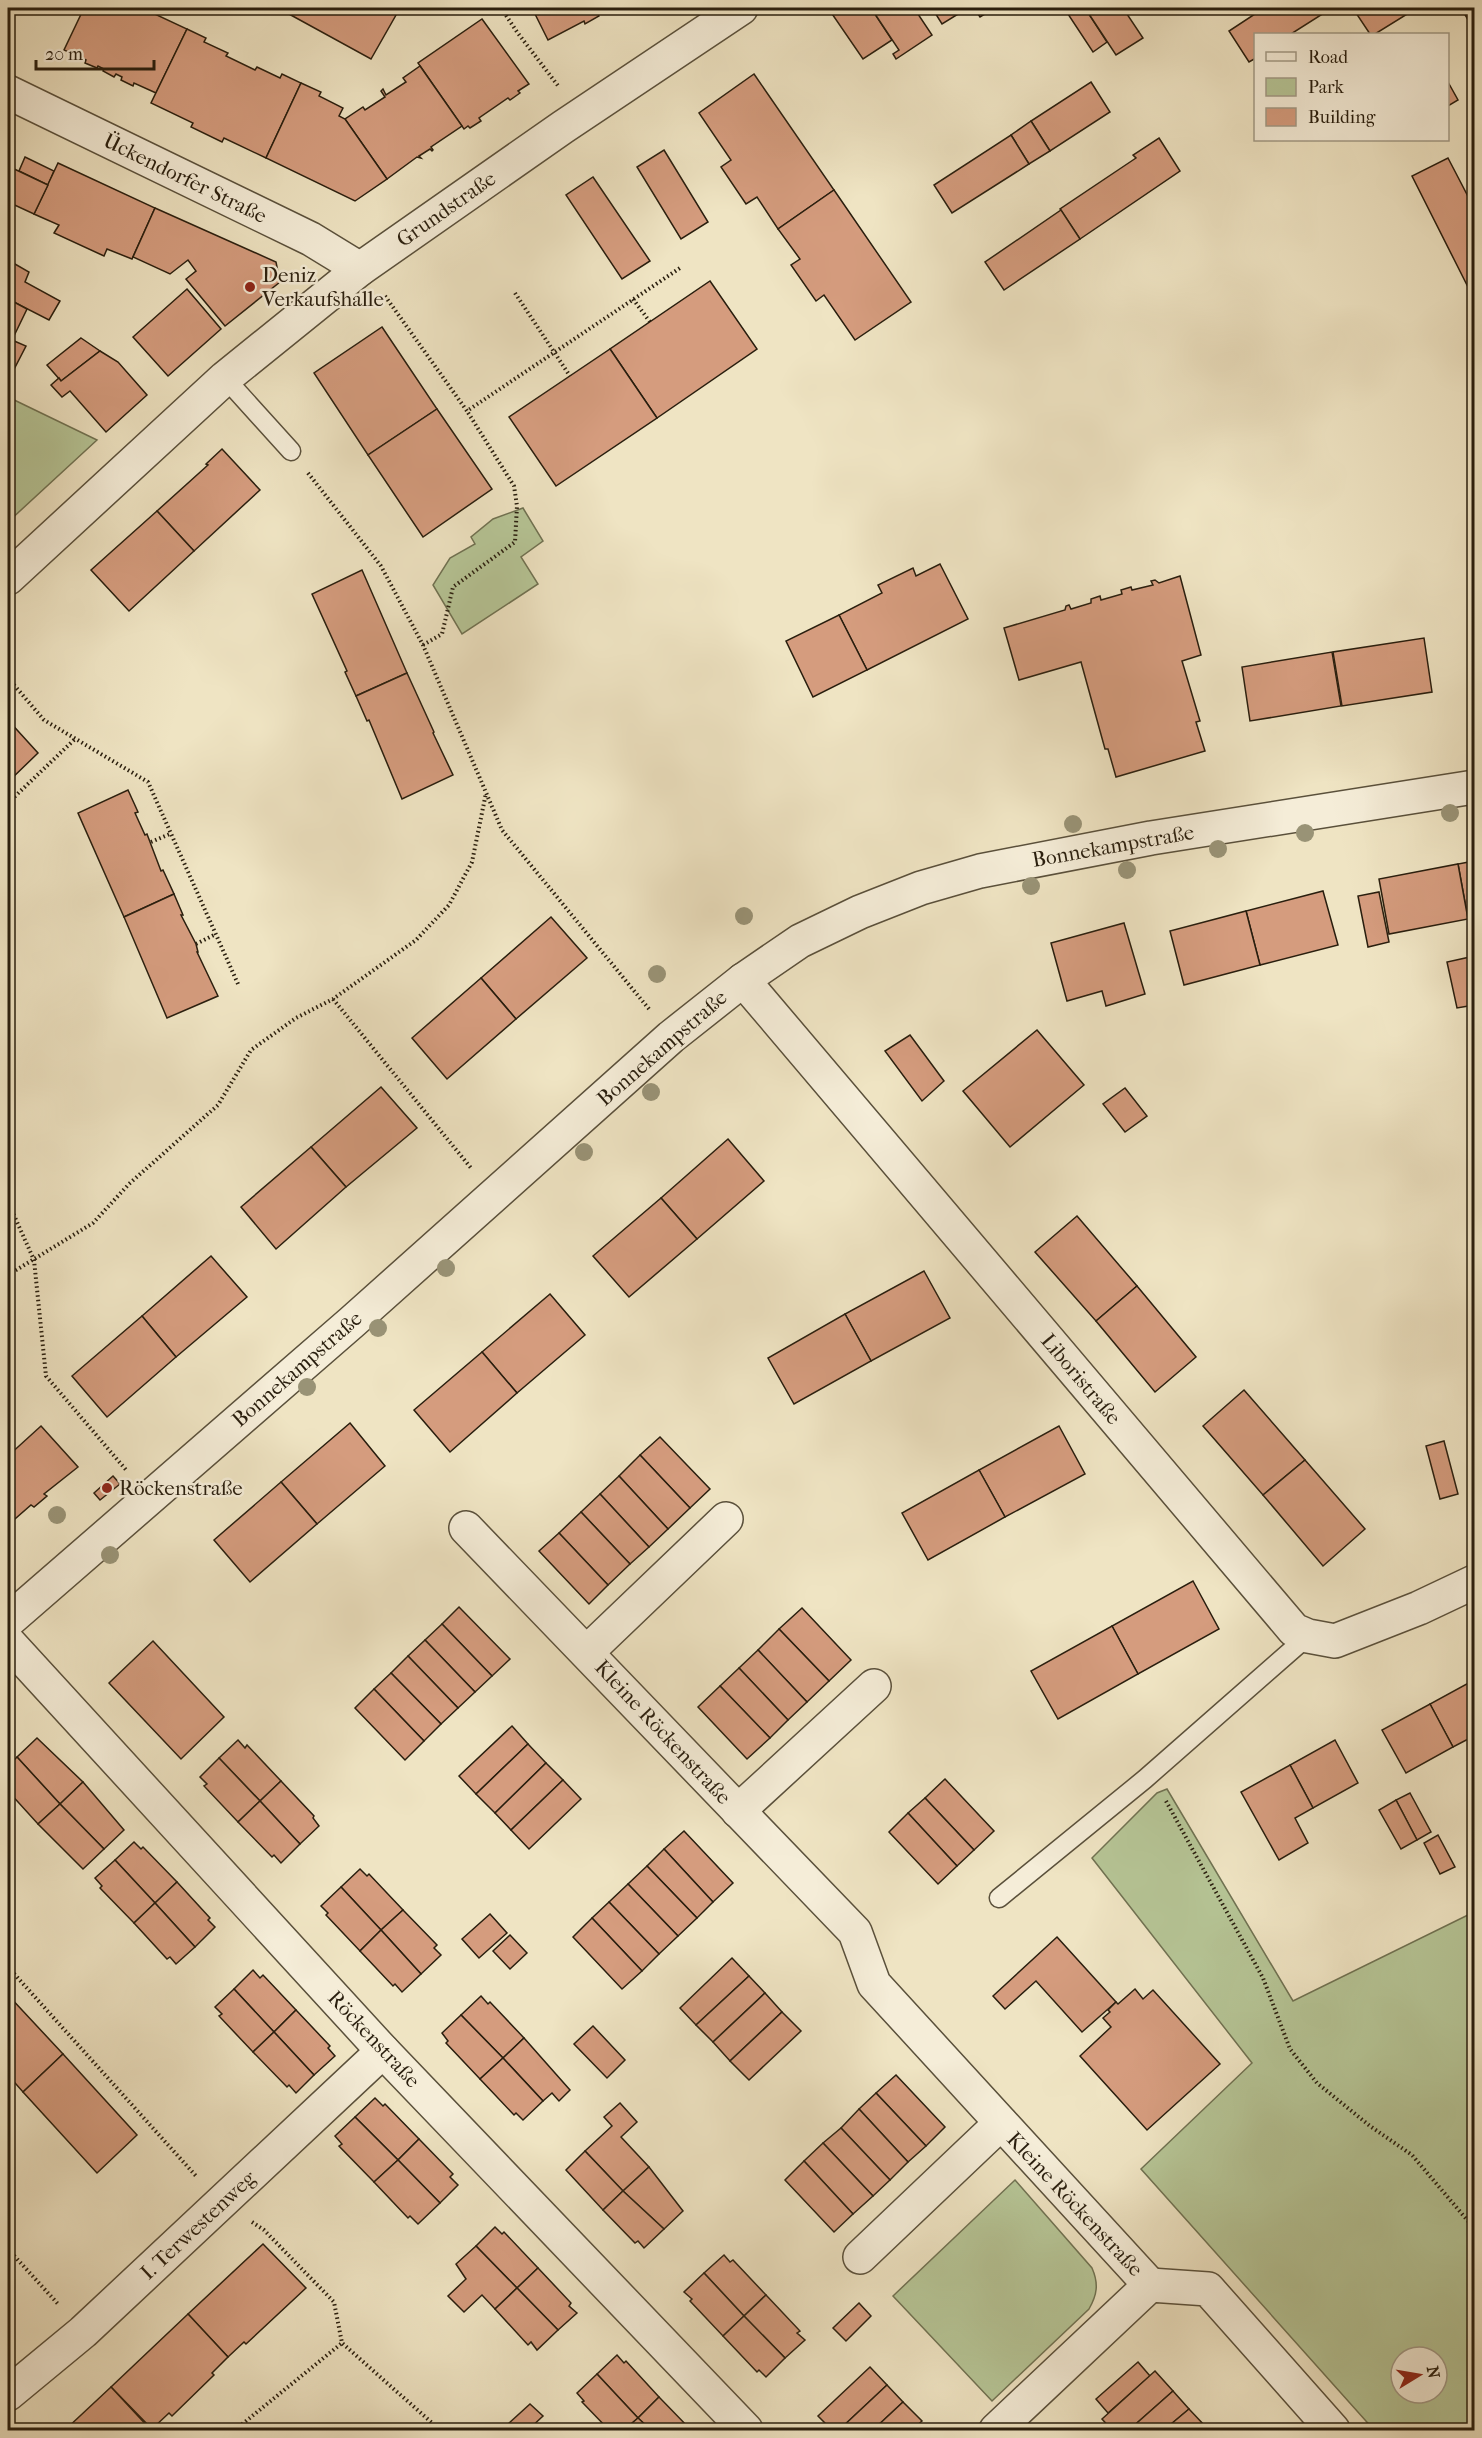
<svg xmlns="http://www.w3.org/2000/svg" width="1482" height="2438" viewBox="0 0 1482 2438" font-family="'IM FELL French Canon',serif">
	<rect width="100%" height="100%" fill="#efe4c3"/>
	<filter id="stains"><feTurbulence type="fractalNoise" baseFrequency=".00333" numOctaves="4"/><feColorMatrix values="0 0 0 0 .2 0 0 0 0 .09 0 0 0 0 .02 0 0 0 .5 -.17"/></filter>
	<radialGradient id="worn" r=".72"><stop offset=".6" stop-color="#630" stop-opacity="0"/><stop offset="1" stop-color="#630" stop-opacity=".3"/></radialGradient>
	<g fill="#b6c596" stroke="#707252" stroke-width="1.5" fill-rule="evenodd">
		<path d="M8,397L97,440L8,522Z"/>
		<path d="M523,508L543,541L521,557L538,584L462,634L433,585L450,558L475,544L471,537L493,519Z"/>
		<path d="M1167,1789L1293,2001L1474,1912V2430H1374L1141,2169L1252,2063L1092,1858L1157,1793ZM1401,2357H1437V2393H1401Z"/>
		<path d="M1015,2180L1092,2268C1099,2284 1097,2295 1089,2309L992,2401L893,2296Z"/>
	</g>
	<g fill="#d59c7e" stroke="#291e0e" stroke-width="1.5">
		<path d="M84,8H142L187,29L156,93L134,83L133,86L121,80L122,77L116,74L114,77L103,71L104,69L98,66L97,68L85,63L86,60L64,50Z"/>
		<path d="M278,8H400L371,59Z"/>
		<path d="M532,8H611L598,14L599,16L585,24L584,21L548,40Z"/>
		<path d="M828,8H871L892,40L863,59Z"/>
		<path d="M871,8H914L932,35L896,59L893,54L899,50Z"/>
		<path d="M932,8H968L942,24Z"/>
		<path d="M974,8H995L980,17Z"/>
		<path d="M1064,8H1085L1107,42L1093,52Z"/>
		<path d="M1085,8H1123L1143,38L1116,55Z"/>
		<path d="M1264,8H1332L1291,34H1256V58L1249,62L1229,31Z"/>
		<path d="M1364,8H1417L1375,34H1370L1356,13Z"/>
		<path d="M1461,8H1474V30Z"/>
		<path d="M482,19L529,84L518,91L520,93L510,100L508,98L479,118L481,121L470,128L468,126L464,129L418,63Z"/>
		<path d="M187,29L206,38L204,42L228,53L226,56L255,70L257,67L280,78L282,74L301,83L266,158L224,138L222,142L191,127L193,123L151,103Z"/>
		<path d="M420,66L462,126L431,147L433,150L432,151L430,149L419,156L421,158L417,157L387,179L345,119L363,107L365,110L385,97L381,91L383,89L386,95L406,82L403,78Z"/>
		<path d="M754,74L834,190L778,229L757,197L746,204L721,167L731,160L699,113Z"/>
		<path d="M1091,82L1110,112L1050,151L1031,121Z"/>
		<path d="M1448,82L1458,100L1448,106Z"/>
		<path d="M301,83L321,92L319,96L343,108L339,116L345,119L387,179L355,201L266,158Z"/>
		<path d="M1031,121L1050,151L1029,164L1011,135Z"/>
		<path d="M1011,135L1029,164L952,213L934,185Z"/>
		<path d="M1159,138L1180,171L1080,239L1060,209L1136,158L1133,155Z"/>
		<path d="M664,150L708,222L681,239L637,167Z"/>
		<path d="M25,157L54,171L48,185L19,171Z"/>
		<path d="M1448,158L1474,208V299L1412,176Z"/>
		<path d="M58,163L155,208L132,259L107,249L104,256L54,233L59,225L34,214Z"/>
		<path d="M8,166L48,185L34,214L8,202Z"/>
		<path d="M593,177L650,261L622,279L566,195Z"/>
		<path d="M834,190L911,302L855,340L824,295L816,301L791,265L800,259L778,229Z"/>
		<path d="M155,208L276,262L280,282L225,326L186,279L196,271L188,260L170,274L133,257Z"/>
		<path d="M1061,210L1080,239L1004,290L985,262Z"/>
		<path d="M8,260L29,272L25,282L60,301L49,320L14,302L8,316Z"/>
		<path d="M710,281L757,349L657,418L610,349Z"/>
		<path d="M187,289L221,329L168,376L133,337Z"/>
		<path d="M14,302L27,309L12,340L26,346L8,381V316Z"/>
		<path d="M382,327L437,409L368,455L314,373Z"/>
		<path d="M81,338L100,351L61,381L47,365Z"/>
		<path d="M610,349L657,418L556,486L509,417Z"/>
		<path d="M100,351L118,362L147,395L106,432L70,391L62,397L51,385L59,378L61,381Z"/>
		<path d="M437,409L492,489L423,537L368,455Z"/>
		<path d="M222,449L260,490L194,551L157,511L208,465L206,464Z"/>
		<path d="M157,511L194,551L129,611L91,570Z"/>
		<path d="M940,564L968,619L867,670L839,615L882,593L878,585L913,568L916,576Z"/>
		<path d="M362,570L407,673L356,696L345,672L347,671L312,594Z"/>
		<path d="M1180,576L1201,655L1182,661L1200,721L1196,722L1205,751L1116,777L1108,749H1105L1081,662L1019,680L1004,628L1065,610L1066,606L1069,605L1071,609L1091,603V599L1100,596L1101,600L1122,594L1121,590L1131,587L1132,590L1153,585L1151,581L1155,580L1159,583Z"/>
		<path d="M839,615L867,670L813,697L786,641Z"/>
		<path d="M1424,638L1432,692L1342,706L1333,652Z"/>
		<path d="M1332,652L1341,706L1250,721L1242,667Z"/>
		<path d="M407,673L434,732L433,733L453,775L402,799L369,720L367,721L356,696Z"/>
		<path d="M8,720L38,753L8,782Z"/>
		<path d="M128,790L138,812L135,813L145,835L147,834L161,871L163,870L174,894L124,917L78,813Z"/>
		<path d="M1474,861V918L1468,919L1458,864Z"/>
		<path d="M1458,864L1468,919L1389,934L1379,879Z"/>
		<path d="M1323,891L1338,945L1260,965L1246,911Z"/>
		<path d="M1379,892L1389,942L1368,947L1358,896Z"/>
		<path d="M174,894L183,915H181L196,944L198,952H197L218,996L167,1018L124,917Z"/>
		<path d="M1246,911L1260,965L1184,985L1170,931Z"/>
		<path d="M551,917L587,958L516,1019L481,978Z"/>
		<path d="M1124,923L1145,994L1106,1006L1102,991L1067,1001L1051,943Z"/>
		<path d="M1470,957L1474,980V1005L1457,1008L1447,962Z"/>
		<path d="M481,978L516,1019L447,1079L412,1038Z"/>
		<path d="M1037,1030L1084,1085L1010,1147L963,1091Z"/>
		<path d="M910,1035L944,1081L922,1101L885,1051Z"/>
		<path d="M381,1087L417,1128L346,1187L311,1147Z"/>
		<path d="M1125,1088L1147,1116L1125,1132L1103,1104Z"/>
		<path d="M728,1139L764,1181L697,1239L661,1198Z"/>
		<path d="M311,1147L346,1187L276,1249L241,1207Z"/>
		<path d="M661,1198L697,1239L629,1297L593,1256Z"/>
		<path d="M1077,1216L1137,1286L1096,1321L1035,1252Z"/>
		<path d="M211,1256L247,1297L176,1357L142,1316Z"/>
		<path d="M924,1271L950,1318L871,1361L845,1314Z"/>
		<path d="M1137,1286L1196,1357L1155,1392L1096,1321Z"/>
		<path d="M550,1294L585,1335L517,1393L482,1352Z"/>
		<path d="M845,1314L871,1361L794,1404L768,1358Z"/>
		<path d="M142,1316L176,1357L107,1417L72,1376Z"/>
		<path d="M482,1352L517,1393L450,1452L414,1410Z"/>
		<path d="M1244,1390L1305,1460L1263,1495L1203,1426Z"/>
		<path d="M350,1423L385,1466L317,1524L281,1482Z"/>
		<path d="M41,1426L78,1467L44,1494L47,1496L34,1507L31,1505L8,1525V1456Z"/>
		<path d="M1059,1426L1085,1474L1005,1517L979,1470Z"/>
		<path d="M660,1437L710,1489L690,1508L640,1455Z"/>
		<path d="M1444,1441L1458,1494L1440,1499L1426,1446Z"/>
		<path d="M640,1455L690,1508L668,1529L619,1476Z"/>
		<path d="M1305,1460L1365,1529L1323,1566L1263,1495Z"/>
		<path d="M979,1470L1005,1517L928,1560L902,1513Z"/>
		<path d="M113,1476L120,1484L100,1500L94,1493Z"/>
		<path d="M619,1476L668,1529L649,1547L600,1494Z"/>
		<path d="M281,1482L317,1524L250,1582L214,1540Z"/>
		<path d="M600,1494L649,1547L630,1564L581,1512Z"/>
		<path d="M581,1512L630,1564L608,1585L559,1533Z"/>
		<path d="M559,1533L608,1585L589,1604L539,1551Z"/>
		<path d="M1193,1581L1219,1629L1138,1674L1112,1626Z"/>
		<path d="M459,1607L510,1659L492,1676L442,1624Z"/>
		<path d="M802,1608L851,1660L829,1681L779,1629Z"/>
		<path d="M442,1624L492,1676L475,1692L425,1640Z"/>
		<path d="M1112,1626L1138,1674L1058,1719L1031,1671Z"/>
		<path d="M779,1629L829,1681L807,1702L758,1650Z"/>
		<path d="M425,1640L475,1692L458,1708L408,1656Z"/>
		<path d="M153,1641L224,1717L181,1759L109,1683Z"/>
		<path d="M758,1650L807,1702L788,1720L739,1668Z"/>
		<path d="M408,1656L458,1708L441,1724L391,1673Z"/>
		<path d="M739,1668L788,1720L770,1738L720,1686Z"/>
		<path d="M391,1673L441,1724L424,1741L374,1689Z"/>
		<path d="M1474,1680V1736L1453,1747L1430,1704Z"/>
		<path d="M720,1686L770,1738L747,1759L698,1707Z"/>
		<path d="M374,1689L424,1741L405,1760L355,1708Z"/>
		<path d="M1430,1704L1453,1747L1406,1773L1382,1730Z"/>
		<path d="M512,1726L528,1744L476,1794L459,1776Z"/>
		<path d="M37,1738L83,1782L60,1804L17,1757Z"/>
		<path d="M238,1740L245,1748L247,1745L281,1781L260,1801L219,1758Z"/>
		<path d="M1335,1740L1358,1783L1313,1808L1290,1765Z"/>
		<path d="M528,1744L546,1763L495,1813L476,1794Z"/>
		<path d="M17,1757L60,1804L38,1824L8,1791V1766Z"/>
		<path d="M219,1758L260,1801L238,1822L204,1786L207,1784L200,1777Z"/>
		<path d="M546,1763L563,1780L511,1830L495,1813Z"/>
		<path d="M1290,1765L1313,1808L1295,1818L1308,1843L1279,1860L1241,1792Z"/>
		<path d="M945,1779L994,1831L974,1850L925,1798Z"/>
		<path d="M563,1780L581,1799L529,1849L511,1830Z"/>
		<path d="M281,1781L314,1816L313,1818L319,1826L300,1844L260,1801Z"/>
		<path d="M83,1782L124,1830L104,1849L60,1804Z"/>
		<path d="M1410,1793L1431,1832L1417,1840L1396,1800Z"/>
		<path d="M925,1798L974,1850L957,1866L908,1813Z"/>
		<path d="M1396,1800L1417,1840L1401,1849L1379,1810Z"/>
		<path d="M260,1801L300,1844L281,1863L274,1855L272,1857L238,1822Z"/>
		<path d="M60,1804L104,1849L83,1869L38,1824Z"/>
		<path d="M908,1813L957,1866L938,1884L889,1832Z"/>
		<path d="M684,1831L733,1883L713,1902L664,1849Z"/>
		<path d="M1438,1835L1455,1867L1440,1874L1424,1843Z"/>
		<path d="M134,1842L141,1849L143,1847L177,1882L155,1903L115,1860Z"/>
		<path d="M664,1849L713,1902L697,1918L647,1866Z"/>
		<path d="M115,1860L155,1903L134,1923L100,1888L102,1886L95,1878Z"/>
		<path d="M647,1866L697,1918L678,1936L628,1884Z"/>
		<path d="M360,1869L367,1876L369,1874L403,1910L381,1930L341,1887Z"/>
		<path d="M177,1882L210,1918L208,1920L215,1927L195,1947L155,1903Z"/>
		<path d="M628,1884L678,1936L659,1954L609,1902Z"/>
		<path d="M341,1887L381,1930L360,1951L326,1915L328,1913L321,1906Z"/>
		<path d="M609,1902L659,1954L642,1971L592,1918Z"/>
		<path d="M155,1903L195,1947L176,1964L170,1957L167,1959L134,1923Z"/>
		<path d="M403,1910L437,1945L434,1948L441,1955L421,1974L381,1930Z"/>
		<path d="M490,1914L507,1933L479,1958L462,1939Z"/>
		<path d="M592,1918L642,1971L622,1989L573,1937Z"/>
		<path d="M381,1930L421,1974L402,1992L395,1984L393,1986L360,1951Z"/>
		<path d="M510,1935L527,1953L510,1969L493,1951Z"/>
		<path d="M1057,1937L1116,2002L1082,2032L1036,1981L1005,2009L993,1996Z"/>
		<path d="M732,1958L749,1976L696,2025L680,2008Z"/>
		<path d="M253,1970L260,1978L263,1975L296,2010L274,2032L234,1989Z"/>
		<path d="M749,1976L765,1993L713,2042L696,2025Z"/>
		<path d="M234,1989L274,2032L253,2052L219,2016L222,2014L215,2007Z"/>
		<path d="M1135,1989L1143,1999L1153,1990L1220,2064L1147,2130L1080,2056L1111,2027L1103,2018L1110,2012L1108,2010L1116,2002L1118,2004Z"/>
		<path d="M765,1993L782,2012L730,2061L713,2042Z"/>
		<path d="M8,1995L63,2054L23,2092L8,2075Z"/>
		<path d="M481,1996L488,2004L490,2002L524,2038L503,2058L461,2015Z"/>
		<path d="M296,2010L330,2046L328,2048L335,2056L314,2075L274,2032Z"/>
		<path d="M782,2012L801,2031L749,2080L730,2061Z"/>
		<path d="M461,2015L503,2058L480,2079L446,2043L448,2041L442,2033Z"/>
		<path d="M593,2026L625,2060L607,2078L574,2044Z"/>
		<path d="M274,2032L314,2075L296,2093L289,2085L287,2087L253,2052Z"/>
		<path d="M524,2038L570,2090L559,2101L552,2093L543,2101L503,2058Z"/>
		<path d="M63,2054L137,2135L97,2173L23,2092Z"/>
		<path d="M503,2058L543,2101L523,2120L516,2113L514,2115L480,2079Z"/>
		<path d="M896,2075L945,2127L926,2146L876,2093Z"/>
		<path d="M876,2093L926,2146L908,2162L859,2109Z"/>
		<path d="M375,2098L383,2106L385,2104L419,2139L398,2160L355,2117Z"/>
		<path d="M620,2103L637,2122L621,2137L649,2167L623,2191L585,2151L612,2126L604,2117Z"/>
		<path d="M859,2109L908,2162L890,2180L841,2128Z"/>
		<path d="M355,2117L398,2160L374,2182L339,2146L342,2144L335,2136Z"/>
		<path d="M841,2128L890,2180L873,2196L823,2143Z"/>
		<path d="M419,2139L453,2174L450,2177L458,2185L440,2203L398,2160Z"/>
		<path d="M823,2143L873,2196L853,2214L804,2161Z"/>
		<path d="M585,2151L623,2191L603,2210L566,2170Z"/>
		<path d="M398,2160L440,2203L418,2224L410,2216L408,2218L374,2182Z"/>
		<path d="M804,2161L853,2214L834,2232L785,2180Z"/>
		<path d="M649,2167L683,2211L664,2229L623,2191Z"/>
		<path d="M623,2191L664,2229L644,2248L638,2241L635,2243L603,2210Z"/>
		<path d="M495,2227L502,2234L504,2232L538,2268L517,2288L476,2246Z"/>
		<path d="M263,2244L306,2288L246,2344L244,2342L228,2357L188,2314Z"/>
		<path d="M476,2246L517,2288L495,2309L482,2295L464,2312L448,2296L466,2279L456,2264Z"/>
		<path d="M724,2255L730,2262L733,2260L766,2295L744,2316L704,2273Z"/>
		<path d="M538,2268L571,2303L569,2306L577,2313L558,2330L517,2288Z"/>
		<path d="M704,2273L744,2316L723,2336L690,2301L692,2299L684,2292Z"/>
		<path d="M517,2288L558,2330L537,2350L531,2342L528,2345L495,2309Z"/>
		<path d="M766,2295L800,2331L797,2333L805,2340L785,2358L744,2316Z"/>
		<path d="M859,2303L871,2316L846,2341L833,2328Z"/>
		<path d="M188,2314L228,2357L212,2373L214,2375L172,2416L169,2413L152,2429L111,2387Z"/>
		<path d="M744,2316L785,2358L766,2377L759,2370L757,2372L723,2336Z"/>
		<path d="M617,2355L624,2363L626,2361L659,2397L638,2418L597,2374Z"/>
		<path d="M1138,2362L1150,2376L1108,2413L1096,2399Z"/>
		<path d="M870,2367L887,2385L839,2430H832L818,2416Z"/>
		<path d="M1155,2371L1173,2391L1129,2430H1112L1102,2419Z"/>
		<path d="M597,2374L638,2418L624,2430H609L582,2402L584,2401L577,2393Z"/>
		<path d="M887,2385L903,2402L873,2430H839Z"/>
		<path d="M111,2387L151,2430H65Z"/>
		<path d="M1173,2391L1189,2409L1164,2430H1129Z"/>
		<path d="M659,2397L691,2430H651L638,2418Z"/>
		<path d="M903,2402L922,2421L912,2430H873Z"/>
		<path d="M530,2404L543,2416L528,2430H515L508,2424Z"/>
		<path d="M1189,2409L1205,2426L1200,2430H1164Z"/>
		<path d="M638,2418L651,2430H624Z"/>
	</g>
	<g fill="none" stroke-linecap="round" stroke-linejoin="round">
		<g stroke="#5a503b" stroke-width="21">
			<g id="lane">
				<path d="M225,378L291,451"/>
				<path d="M999,1898L1145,1779L1308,1636"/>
			</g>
		</g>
		<g stroke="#5a503b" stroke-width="36">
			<g id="street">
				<path d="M8,92L311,239L360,269"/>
				<path d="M8,578L225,378L360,269L563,127L741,8"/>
				<path d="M743,980L1294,1630L1308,1636L1335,1641L1419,1608L1474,1582"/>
				<path d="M466,1528L855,1932L874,1984L1150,2285"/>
				<path d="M8,1621L352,1322L671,1037L743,980L800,941L860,912L921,888L980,871L1151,838L1474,787"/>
				<path d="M8,1642L383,2051L746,2430"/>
				<path d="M587,1652L726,1519"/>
				<path d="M738,1811L874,1686"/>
				<path d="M860,2257L1001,2123"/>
				<path d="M8,2394L83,2332L383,2051"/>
				<path d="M996,2430L1150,2285L1208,2289L1333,2430"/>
			</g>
		</g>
		<g stroke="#291e0e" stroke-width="4" stroke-dasharray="1.5 3" stroke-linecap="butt">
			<path d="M501,8L517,32L559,87"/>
			<path d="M515,293L570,376"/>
			<path d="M385,296L467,411L680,268"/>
			<path d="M633,299L650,322"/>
			<path d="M308,473L381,566L423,645L502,830L649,1009"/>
			<path d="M423,645L442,634L453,587L515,542L517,506L514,486L467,411"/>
			<path d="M8,678L44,720L148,782L238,984"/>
			<path d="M8,690L13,685"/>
			<path d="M8,803L75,739"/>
			<path d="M151,842L170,834"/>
			<path d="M196,944L216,934"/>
			<path d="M333,999L471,1168"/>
			<path d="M8,1202L34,1260L46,1376L127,1471"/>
			<path d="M8,1275L93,1223L129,1184L218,1105L251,1050L296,1018L333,999L416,940L449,905L472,862L486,793"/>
			<path d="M1166,1801L1263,1978L1290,2049L1317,2083L1370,2126L1412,2155L1474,2228"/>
			<path d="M8,1967L196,2176"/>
			<path d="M252,2222L264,2230L334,2302L342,2343L440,2430"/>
			<path d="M8,2249L59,2305"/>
			<path d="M235,2430L342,2343"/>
		</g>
		<use href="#lane" stroke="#f5edd8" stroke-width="18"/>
		<use href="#street" stroke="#f5edd8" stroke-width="33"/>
	</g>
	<g fill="#999376">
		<circle cx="1450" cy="813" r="9"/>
		<circle cx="1073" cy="824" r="9"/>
		<circle cx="1305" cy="833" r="9"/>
		<circle cx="1218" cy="849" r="9"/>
		<circle cx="1127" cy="870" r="9"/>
		<circle cx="1031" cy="886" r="9"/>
		<circle cx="744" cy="916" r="9"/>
		<circle cx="657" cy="974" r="9"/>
		<circle cx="651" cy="1092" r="9"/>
		<circle cx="584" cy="1152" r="9"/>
		<circle cx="446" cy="1268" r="9"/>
		<circle cx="378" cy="1328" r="9"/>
		<circle cx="307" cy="1387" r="9"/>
		<circle cx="57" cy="1515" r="9"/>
		<circle cx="110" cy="1555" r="9"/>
	</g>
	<g fill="#8f2418" stroke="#f5edd8" stroke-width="2">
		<circle cx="250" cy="287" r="6"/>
		<circle cx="107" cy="1488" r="6"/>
	</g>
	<g text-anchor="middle" stroke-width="5" stroke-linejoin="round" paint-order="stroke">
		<g font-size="21" fill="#291e0e" stroke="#f5edd8">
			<text transform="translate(185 178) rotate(26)" y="7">Ückendorfer Straße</text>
			<text transform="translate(446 209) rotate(-35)" y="7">Grundstraße</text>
			<text transform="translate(1113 846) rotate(-10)" y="7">Bonnekampstraße</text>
			<text transform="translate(662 1048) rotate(-41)" y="7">Bonnekampstraße</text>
			<text transform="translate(297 1369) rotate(-41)" y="7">Bonnekampstraße</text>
			<text transform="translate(1081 1379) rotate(50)" y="7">Liboristraße</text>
			<text transform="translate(663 1732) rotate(47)" y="7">Kleine Röckenstraße</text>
			<text transform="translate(374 2039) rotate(47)" y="7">Röckenstraße</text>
			<text transform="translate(1075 2204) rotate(47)" y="7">Kleine Röckenstraße</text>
			<text transform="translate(198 2225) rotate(-43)" y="7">I. Terwestenweg</text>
		</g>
		<g font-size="21" fill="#291e0e" stroke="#f5edd8" text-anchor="start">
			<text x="262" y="282">Deniz<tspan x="262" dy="24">Verkaufshalle</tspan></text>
			<text x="119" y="1495">Röckenstraße</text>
		</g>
	</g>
	<rect width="1482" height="2438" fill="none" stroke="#efe4c3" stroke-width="30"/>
	<rect x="9" y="9" width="1464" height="2420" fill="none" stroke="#291e0e" stroke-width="3"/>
	<rect x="15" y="15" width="1452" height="2408" fill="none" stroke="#291e0e" stroke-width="1.5"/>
	<rect x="1254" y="33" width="195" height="108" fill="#f5edd8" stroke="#a39a87" stroke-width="1.5"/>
	<rect x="1266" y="52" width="30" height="9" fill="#f5edd8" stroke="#a39a87" stroke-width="1.5"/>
	<text x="1308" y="63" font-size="18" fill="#291e0e">Road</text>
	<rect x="1266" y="78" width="30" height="18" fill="#b6c596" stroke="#a39a87" stroke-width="1.5"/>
	<text x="1308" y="93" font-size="18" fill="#291e0e">Park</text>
	<rect x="1266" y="108" width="30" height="18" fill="#d59c7e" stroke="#a39a87" stroke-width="1.5"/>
	<text x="1308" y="123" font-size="18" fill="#291e0e">Building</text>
	<g transform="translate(1419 2375) rotate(79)"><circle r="28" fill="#f5edd8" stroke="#a39a87" stroke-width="1.5"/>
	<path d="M0-4.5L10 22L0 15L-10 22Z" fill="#8f2418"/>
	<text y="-9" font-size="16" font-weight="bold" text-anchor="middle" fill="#291e0e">N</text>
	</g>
	<path d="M36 60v9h118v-9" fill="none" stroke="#291e0e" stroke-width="3"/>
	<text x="45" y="60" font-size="18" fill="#291e0e" stroke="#f5edd8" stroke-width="4.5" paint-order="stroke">20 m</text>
	<rect width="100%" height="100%" filter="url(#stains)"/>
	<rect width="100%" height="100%" fill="url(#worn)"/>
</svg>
